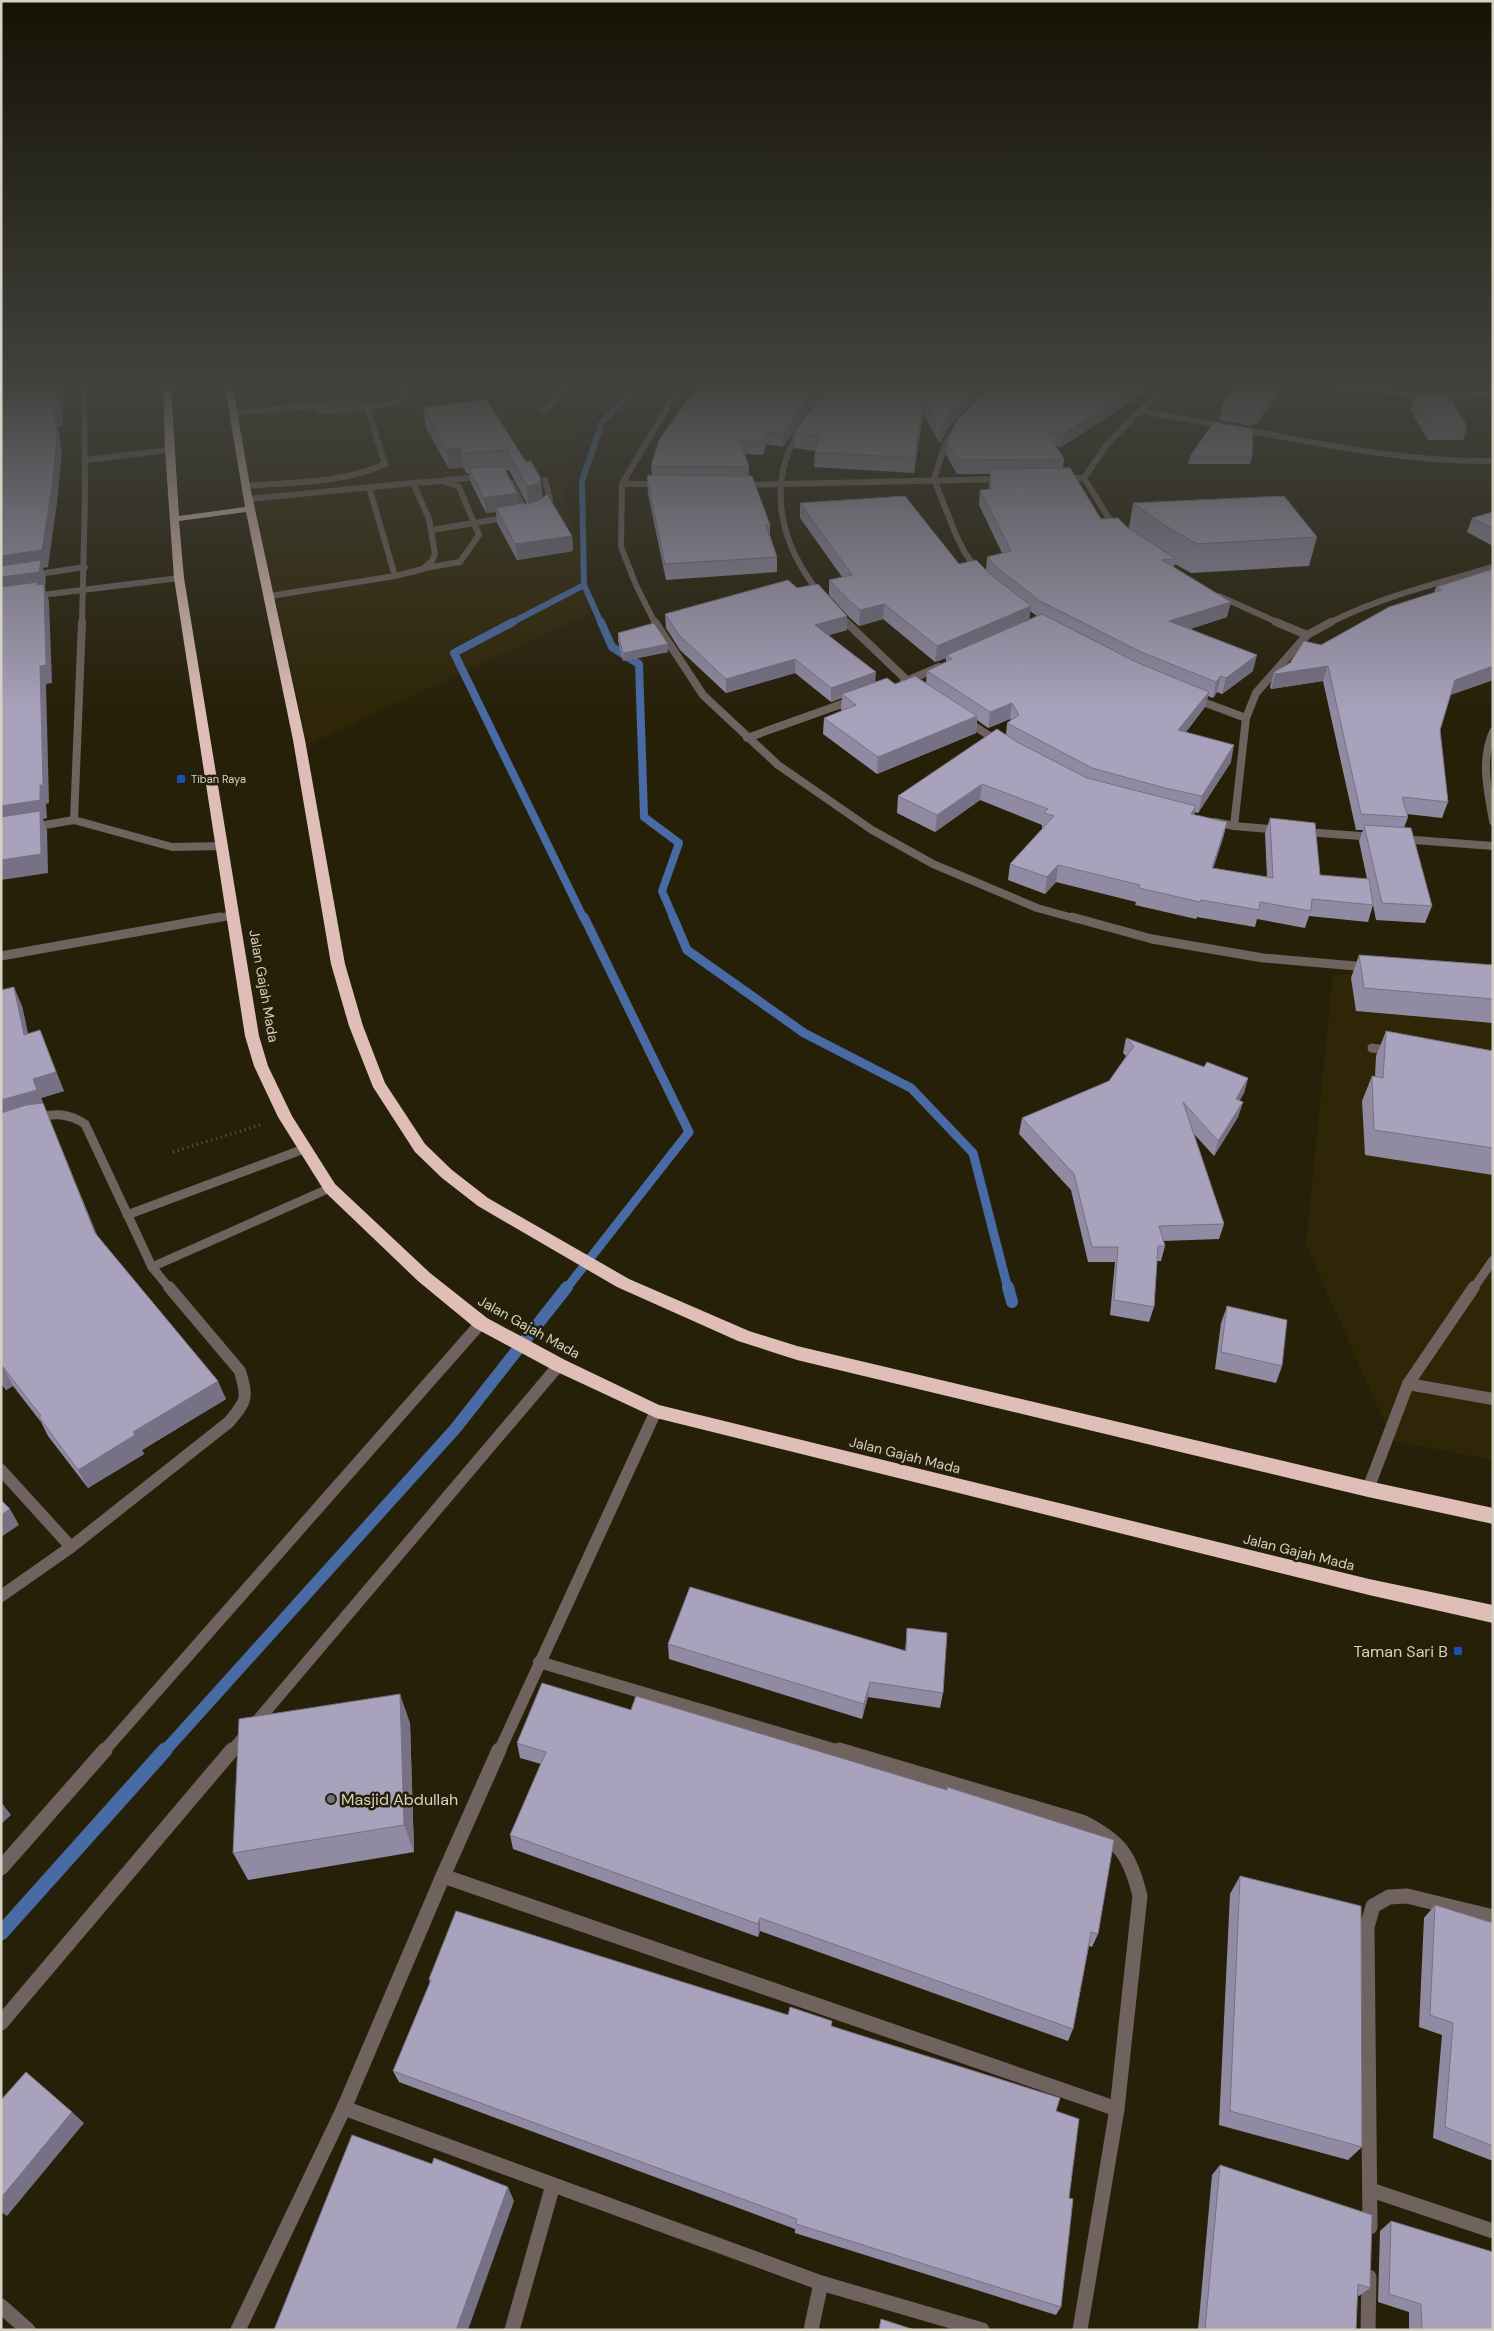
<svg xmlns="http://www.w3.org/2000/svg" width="1494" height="2331" viewBox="0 0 1494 2331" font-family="'DM Sans',sans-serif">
	<rect width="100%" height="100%" fill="#272009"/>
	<g fill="#2f2607">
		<path d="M229,387H625L617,392L573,443L563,493L595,611L307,745Z"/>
		<path d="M1333,974L1493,979V1460L1393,1441L1306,1245Z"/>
	</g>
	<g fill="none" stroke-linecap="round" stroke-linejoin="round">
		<g stroke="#496ba5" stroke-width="6">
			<path d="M511,623L584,585"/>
			<path d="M601,623L584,585L582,481L602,422L637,387"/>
		</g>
		<g stroke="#496ba5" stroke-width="8">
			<path d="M513,622L454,653L584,919"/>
			<path d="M601,622L612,647L639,664L644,817L679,843L662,891L674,919"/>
		</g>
		<g stroke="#496ba5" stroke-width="9">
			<path d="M673,917L687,950L804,1033L911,1088L973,1153L1008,1289"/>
			<path d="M566,1289L689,1132L584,917"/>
		</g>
		<g stroke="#496ba5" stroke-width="12">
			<path d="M1008,1287L1012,1302"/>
			<path d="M164,1752L455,1429L567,1287"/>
		</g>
		<path stroke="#496ba5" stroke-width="15" d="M1,1933L165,1750"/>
		<path stroke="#645e4a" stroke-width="3" stroke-dasharray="1 4" stroke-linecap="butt" d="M173,1152L263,1124"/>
		<g stroke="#6f625f" stroke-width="6">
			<path d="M320,405L355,402"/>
			<path d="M543,411L563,392L560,387"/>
			<path d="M233,413L319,405L320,410L325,411L367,407"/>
			<path d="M446,480L482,477"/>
			<path d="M545,480L550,500L545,507"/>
			<path d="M413,483L443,481L459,487L479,535L460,562L425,568"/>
			<path d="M511,483L527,514"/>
			<path d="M245,486C292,482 341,484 385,464L367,407C380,405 392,405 403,397L405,387"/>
			<path d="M369,487L395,576"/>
			<path d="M248,499L413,483L429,519L435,554L432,561L423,569L395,576L270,596"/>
			<path d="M432,530L510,517"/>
		</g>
		<g stroke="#6f625f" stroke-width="6">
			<path d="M987,387L992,388"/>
			<path d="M1329,387L1434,396L1493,393"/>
			<path d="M1140,411L1224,426"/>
			<path d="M961,421L946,442L934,479L956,535L965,553L978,571"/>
			<path d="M801,427C765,485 780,545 821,595"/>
			<path d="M1241,429C1325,445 1407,462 1493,461"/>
			<path d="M86,460L169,450"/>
			<path d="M1065,478H1084"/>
			<path d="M622,484H661"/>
			<path d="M743,485L1003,479"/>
			<path d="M1118,528L1108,517L1084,478L1108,443L1164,387"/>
			<path d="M32,575L85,567"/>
			<path d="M34,596L179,578"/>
			<path d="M1219,596L1279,623"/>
			<path d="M837,613L848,623"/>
			<path d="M82,623L85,496L84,387"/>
			<path d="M655,623L636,585L621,547L622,484L675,394L682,387"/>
			<path d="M1329,623C1380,597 1438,583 1493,567"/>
		</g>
		<g stroke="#6f625f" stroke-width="8">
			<path d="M82,622L74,820L172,847L224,846"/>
			<path d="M655,622L703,695L778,765L872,830L933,864L1037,908L1077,919"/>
			<path d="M846,622L915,688"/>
			<path d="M1276,622L1307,635"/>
			<path d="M904,682L939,667"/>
			<path d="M1195,699L1246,718"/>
			<path d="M965,720L999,742"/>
			<path d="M1493,732C1480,761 1488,791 1493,821"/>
			<path d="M747,738L853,700"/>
			<path d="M1215,822L1234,826L1280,830"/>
			<path d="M1234,826L1246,718L1256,693L1307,635L1331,622"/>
			<path d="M33,827L74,820"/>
			<path d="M1304,832L1375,837"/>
			<path d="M1401,839L1493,846"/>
			<path d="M213,919L234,915"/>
		</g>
		<g stroke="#6f625f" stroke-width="9">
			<path d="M1072,917L1152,939L1263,958L1367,967"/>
			<path d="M1,956L220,917"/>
			<path d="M1372,1048L1391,1051"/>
			<path d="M36,1118C55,1113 68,1113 85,1124L152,1267L170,1289"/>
			<path d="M127,1215L304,1149"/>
			<path d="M152,1267L330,1188"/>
			<path d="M1473,1289L1493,1260"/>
		</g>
		<g stroke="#6f625f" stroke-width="12">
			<path d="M1408,1384L1474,1287"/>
			<path d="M1,1470L71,1547"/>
			<path d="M1368,1489L1408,1384L1493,1399"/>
			<path d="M1,1596L71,1547L229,1422C247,1400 248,1399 240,1371L169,1287"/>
			<path d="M539,1662L843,1752"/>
			<path d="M103,1752L481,1323"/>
			<path d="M231,1752L559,1365"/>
			<path d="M499,1752L656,1411"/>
		</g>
		<g stroke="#6f625f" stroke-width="15">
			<path d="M839,1750L1082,1822C1120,1841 1130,1855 1140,1896L1117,2109L1080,2330"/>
			<path d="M1,1868L105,1750"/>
			<path d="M443,1876L1117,2109"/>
			<path d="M1,2023L232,1750"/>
			<path d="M344,2108L821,2283L982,2330"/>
			<path d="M1371,2190L1493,2231"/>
			<path d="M1370,2227L1367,1927L1373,1906L1389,1897L1407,1896L1493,1917"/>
			<path d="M1,2306L28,2330"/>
			<path d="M238,2330L344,2108L443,1876L499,1750"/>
			<path d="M512,2330L553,2185"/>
			<path d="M811,2330L821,2283"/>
			<path d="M1368,2330L1369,2277"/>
		</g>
		<path fill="#debeb7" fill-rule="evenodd" d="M163,387H171L179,516L245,507L225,387H233L250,486L305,740L345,964L363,1026L385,1083L425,1144L452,1170L488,1198L629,1279L749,1331L797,1346L1368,1481L1493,1508V1524L1368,1497L797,1360L738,1341L617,1287L478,1206L442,1178L415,1152L373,1087L349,1026L331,964L293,740L246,512L179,521L184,578L259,1036L268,1066L292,1116L335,1184L430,1273L487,1318L565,1360L659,1405L1369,1579L1493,1605V1623L1369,1595L656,1418L553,1370L475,1328L418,1281L325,1192L278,1117L254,1066L245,1036L174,578L165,450Z"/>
	</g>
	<g fill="#908ba2" fill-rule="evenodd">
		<path d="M842,387H986L948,428L940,444L923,413L914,473L814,467L815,451L794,448V433L816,402L809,409L783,447L766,444L763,455L744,454L749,467V476L770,525V535L777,557V572L666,580L648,494L647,479L652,475L651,466L840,391Z"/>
		<path d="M991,387H1153L1061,447L1056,446L1064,459L1063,468L1101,519L1127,527L1129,528L1133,503L1317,537L1309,566L1191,573L1175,564L1174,567L1227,617L1190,629L1253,671L1222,694L1217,692L1213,698L1208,696L1205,707L1186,732L1231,762L1198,813L1195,812L1194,815L1227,822L1223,838L1213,868L1267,877L1265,834L1270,818L1320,875L1367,879L1359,841L1363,830H1356L1323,681L1271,689L1270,687L1274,672L1321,645L1434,593L1436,587L1493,569V680L1450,695L1440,730L1448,802L1442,818L1407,814L1408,817L1404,828L1432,906L1425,923L1376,920L1373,905L1368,922L1309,916L1305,928L1257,919L1255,927L1197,917L1196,919L1135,905L1136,902L1056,882L1045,894L1008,880L1010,864L1042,829V825L980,800L935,832L897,813L898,796L1006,735L1007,723L1011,720L1010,719L988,728L977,720L976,733L877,774L823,734L824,718L842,711L841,710L842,698L831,702L795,673L726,693L680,650L666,628L665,614L847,630L829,635L876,682L895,684L926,683L927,671L946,662V658L935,662L883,619L859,626L849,617L829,595V580L842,577L800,518V503L959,564L986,570L987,557L1002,553L979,505L980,490L989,489L990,474H957L946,455L947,441ZM1030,611L1037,616L1029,620Z"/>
		<path d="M1233,387H1284L1257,424L1253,423L1252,426L1219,420L1222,406L1230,395L1231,389Z"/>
		<path d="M1414,396L1467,426L1463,440H1428L1410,410Z"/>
		<path d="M486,399L543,498L572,536L573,551L517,560L497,523L496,512L486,513L471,483L469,473H466L463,467L449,469L426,428L423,408ZM509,470L527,504L518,503L505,471Z"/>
		<path d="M1190,456L1252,457L1250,464H1188Z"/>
		<path d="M1493,512V546L1467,532L1472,518Z"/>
		<path d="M618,633L668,652L623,661L618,641Z"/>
		<path d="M1359,955L1493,965V1023L1356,1011L1351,978Z"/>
		<path d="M1,990L22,1006L28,1034L64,1091L41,1098L96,1234L226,1399L142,1450L144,1454L88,1488L48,1436L41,1422L13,1386L6,1390L1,1383Z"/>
		<path d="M1386,1031L1493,1051V1175L1365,1155L1362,1101L1372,1076H1375L1376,1056Z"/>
		<path d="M1126,1038L1204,1067L1248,1078L1244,1093L1239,1101L1243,1102L1238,1117L1214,1156L1194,1134L1224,1224L1219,1239L1163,1241L1165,1246L1161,1261H1157L1154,1307L1149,1322L1110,1315L1115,1262H1088L1071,1190L1019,1134L1022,1118L1109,1081L1126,1056L1123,1053Z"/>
		<path d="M1227,1306L1282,1366L1276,1383L1215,1369L1221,1323Z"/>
		<path d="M907,1628L943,1693L940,1708L868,1697L862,1719L669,1659L668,1644L905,1651Z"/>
		<path d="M542,1683L1098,1934L1092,1947L1089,1946L1073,2029L1068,2041L760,1931L758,1937L513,1849L510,1835L541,1764L520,1758L517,1743Z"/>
		<path d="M410,1723L414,1852L248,1880L233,1853Z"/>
		<path d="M1240,1876L1362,2147L1348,2160L1219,2125L1230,1894Z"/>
		<path d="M1435,1905L1493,1923V2161L1433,2138L1442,2035L1419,2027L1424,1918Z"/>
		<path d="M429,1979L788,2015L832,2021L831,2026L1056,2111L1069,2198L1061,2307L1056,2315L795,2233V2229L399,2082L393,2071L430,1983Z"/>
		<path d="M1220,2165L1370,2288L1359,2296L1357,2295L1356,2330H1198L1212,2175Z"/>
		<path d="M1391,2221L1493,2330H1409V2312L1378,2302L1380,2231Z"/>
	</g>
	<g fill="#767184">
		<path d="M58,387H64L62,411L63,426L58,427L62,452L57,503L48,567L43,568L46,578L45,588L49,601L52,683L46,684L49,803L46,804L47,818L43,819L47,830L48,873L1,880V556L54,411L57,395Z"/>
		<path d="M819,387H832L809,409L783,447V434L809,396Z"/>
		<path d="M974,387H986L948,428L940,444L941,429L950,413Z"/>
		<path d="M1135,387H1153L1061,447L1063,434Z"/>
		<path d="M1277,387H1284L1257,424L1260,410Z"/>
		<path d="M924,398L923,413L914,473L915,458Z"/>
		<path d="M767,432L766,444L763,455L764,442Z"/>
		<path d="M460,447L463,467L449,469L447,449Z"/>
		<path d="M541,479L543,499L529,506L527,486Z"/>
		<path d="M517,493L519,508H496V512L486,513L484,498Z"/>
		<path d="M572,536L573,551L517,560L515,544Z"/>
		<path d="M1231,602L1227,617L1166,637L1169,621Z"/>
		<path d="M884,604L883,619L859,626L860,610Z"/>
		<path d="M1031,606L1029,622L947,655L946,658L935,662L937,646Z"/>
		<path d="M847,616V630L815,639V625Z"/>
		<path d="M668,644V652L623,661V653Z"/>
		<path d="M1257,655L1253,671L1222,694L1226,678Z"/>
		<path d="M795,659V673L726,693V679Z"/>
		<path d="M1328,666L1323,681L1271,689L1275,674Z"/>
		<path d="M1493,666V680L1450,695L1455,680Z"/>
		<path d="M876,672L875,686L842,694V698L831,702V688Z"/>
		<path d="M1221,676L1217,692L1213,698L1216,682Z"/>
		<path d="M1209,692L1205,707L1175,746L1178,730Z"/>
		<path d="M1012,703L1010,719L988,728L990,712Z"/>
		<path d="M977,716L976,733L877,774L878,757Z"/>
		<path d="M1234,745L1231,762L1198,813L1202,796Z"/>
		<path d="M982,784L980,800L935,832L937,815Z"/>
		<path d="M1196,806L1192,823L1191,814Z"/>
		<path d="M1227,822L1223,838L1208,885L1212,868Z"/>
		<path d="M1058,865L1056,882L1045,894L1047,877Z"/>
		<path d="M14,987L22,1006L32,1054L24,1035Z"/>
		<path d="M40,1030L64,1091L41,1098L104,1252L1,1121V1100L33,1079Z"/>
		<path d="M1248,1078L1244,1093L1231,1115L1236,1099Z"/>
		<path d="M1243,1102L1238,1117L1214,1156L1218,1141Z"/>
		<path d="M3,1367L13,1386L6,1390L1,1380V1368Z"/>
		<path d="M218,1381L226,1399L142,1450L144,1454L88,1488L78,1470L133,1432Z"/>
		<path d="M10,1509L19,1525L1,1537V1515Z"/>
		<path d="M870,1682L868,1697L862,1719L864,1704Z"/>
		<path d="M400,1694L410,1723L414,1852L404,1825Z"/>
		<path d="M1,1802L11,1815L1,1824Z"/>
		<path d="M760,1918V1931L758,1937V1924Z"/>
		<path d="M72,2112L84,2123L7,2216L1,2212V2198Z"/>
		<path d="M508,2187L514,2201L468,2330H456Z"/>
	</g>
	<g fill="#a8a2bc" stroke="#767184">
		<path d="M1,387H58L57,395L58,410L54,411L57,436L52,487L42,550L1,556Z"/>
		<path d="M704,387H819L809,396L783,434L767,432L764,442L740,441L749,467L651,466L659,440L685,403Z"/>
		<path d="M831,387H839L840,391L842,387H974L950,413L941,429L924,398L915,458L815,452L821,436L794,433L817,401Z"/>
		<path d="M991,387H1135L1063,434L1047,431L1064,459L958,460L947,441L957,420L987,389Z"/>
		<path d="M1233,387H1277L1260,410L1255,409V412L1222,406L1234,389H1231Z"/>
		<path d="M1447,394L1467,426L1432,425L1414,396Z"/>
		<path d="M486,399L526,462L531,461L541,479L537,484L527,486L507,450L463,453L460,447L447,449L423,408Z"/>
		<path d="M1214,422L1253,429L1252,457L1190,456Z"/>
		<path d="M503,466L517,493L484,498L469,468Z"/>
		<path d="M1070,468L1101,519L1118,518L1127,527L1176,559L1162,560L1231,602L1169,621L1257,655L1226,678L1221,676L1216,682L1141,652L1040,601L996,567L987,557L1011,551L980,490L991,489L990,469Z"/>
		<path d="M648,475L752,476L770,525H766L777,557L665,564L647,479Z"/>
		<path d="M547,494L572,536L515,544L496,508L522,503L527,504L542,499Z"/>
		<path d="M905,496L959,564L976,560L990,574L1031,606L937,646L884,604L860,610L850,601L829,580L852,575L800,503Z"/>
		<path d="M1284,496L1317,537L1197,544L1166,526L1133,503Z"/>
		<path d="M1493,512V529L1472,518Z"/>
		<path d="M41,560L39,572L1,577V566Z"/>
		<path d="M1493,569V666L1455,680L1440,730L1448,802L1402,797L1408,817L1361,814L1328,666L1275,674L1274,672L1290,663L1304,641L1321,645L1389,607L1442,590L1436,587Z"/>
		<path d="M788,580L797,588L818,584L847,616L815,625L876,672L831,688L795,659L726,679L679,635L665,614Z"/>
		<path d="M38,582L37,585L44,584L46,665L40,666L43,785H40V800L1,806V587Z"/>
		<path d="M1042,614L1136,662L1209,692L1178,730L1234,745L1202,796L1165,788L1092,768L1007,723L1019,715L1012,703L990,712L927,671L952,659L947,655Z"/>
		<path d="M654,623L668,644L623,653L618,633Z"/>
		<path d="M915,676L977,716L878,757L824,718L856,705L842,694L887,678L895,684Z"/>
		<path d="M997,729L1017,742L1087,778L1196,806L1191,814L1227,822L1212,868L1273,878L1270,818L1315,823L1320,875L1369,879L1373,905L1312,899L1311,911L1260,902L1259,910L1201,900L1200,902L1139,888L1140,885L1058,865L1047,877L1010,864L1054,816L1044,813L1048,809L982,784L937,815L898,796Z"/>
		<path d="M40,811L41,854L1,860V817Z"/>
		<path d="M1364,825L1411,828L1432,906L1382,903Z"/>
		<path d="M1359,955L1493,965V999L1364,988Z"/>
		<path d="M14,987L24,1035L40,1030L56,1072L33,1079L37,1090L1,1100V990Z"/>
		<path d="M1386,1031L1493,1051V1148L1374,1130L1372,1076L1383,1078Z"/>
		<path d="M1126,1038L1204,1067L1207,1062L1248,1078L1236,1099L1243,1102L1218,1141L1183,1102L1224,1224L1159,1226L1165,1246H1158L1154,1307L1114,1300L1118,1247H1092L1074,1174L1022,1118L1109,1081L1134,1046Z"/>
		<path d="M43,1103L95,1233L218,1381L133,1432L135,1435L78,1470L39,1417L41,1416L3,1367L1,1368V1113L26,1105Z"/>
		<path d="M1227,1306L1287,1320L1282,1366L1221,1352Z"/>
		<path d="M1,1500L10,1509L1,1515Z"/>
		<path d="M690,1587L906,1651L907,1628L947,1633L943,1693L870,1682L864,1704L668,1644Z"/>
		<path d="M542,1683L631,1710L636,1696L947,1790V1787L1114,1840L1098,1934L1091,1932L1073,2029L760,1918L758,1924L510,1835L546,1752L517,1743Z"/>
		<path d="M400,1694L404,1825L233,1853L239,1719Z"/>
		<path d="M1240,1876L1361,1906L1362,2147L1230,2111Z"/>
		<path d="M1435,1905L1493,1923V2146L1445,2127L1453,2023L1430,2015Z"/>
		<path d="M456,1911L788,2015L790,2007L832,2021L831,2026L1060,2098L1056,2111L1079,2119L1069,2198L1073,2199L1061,2307L796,2224L797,2219L393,2071L431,1980L429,1979Z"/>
		<path d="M26,2072L72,2112L1,2198V2100Z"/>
		<path d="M352,2135L432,2164L434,2158L508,2187L456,2330H274Z"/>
		<path d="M1220,2165L1372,2215L1370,2288L1358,2284L1356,2330H1205Z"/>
		<path d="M1391,2221L1493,2252V2330H1422L1421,2304L1389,2294Z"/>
		<path d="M881,2319L915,2330H879Z"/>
	</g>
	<linearGradient id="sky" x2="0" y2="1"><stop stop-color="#151205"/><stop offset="0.54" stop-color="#41423e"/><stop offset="1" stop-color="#41423e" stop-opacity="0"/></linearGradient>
	<rect width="1494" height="713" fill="url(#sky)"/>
	<g fill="#1a4fb4" stroke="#272009" stroke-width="2">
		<rect x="176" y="774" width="10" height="10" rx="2.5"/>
		<rect x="1453" y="1646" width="10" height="10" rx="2.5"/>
	</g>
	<circle fill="#6b7280" stroke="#272009" stroke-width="2" cx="331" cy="1799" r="5"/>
	<g text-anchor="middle" stroke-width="5" stroke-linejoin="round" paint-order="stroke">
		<g font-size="11" fill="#d5d1c3" stroke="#272009" text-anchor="start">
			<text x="191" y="783">Tiban Raya</text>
		</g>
		<g font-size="14" fill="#d5d1c3" stroke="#272009">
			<text transform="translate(264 986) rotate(80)" y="5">Jalan Gajah Mada</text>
			<text transform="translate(529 1327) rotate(29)" y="5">Jalan Gajah Mada</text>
			<text transform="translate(905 1455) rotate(14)" y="5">Jalan Gajah Mada</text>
			<text transform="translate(1299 1552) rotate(14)" y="5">Jalan Gajah Mada</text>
		</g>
		<g font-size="16" fill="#d5d1c3" stroke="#272009" text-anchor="end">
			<text x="1448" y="1657">Taman Sari B</text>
			<text x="341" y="1805" text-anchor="start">Masjid Abdullah</text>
		</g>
	</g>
	<rect width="1494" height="2331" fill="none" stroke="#d5d1c3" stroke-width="5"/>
</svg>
